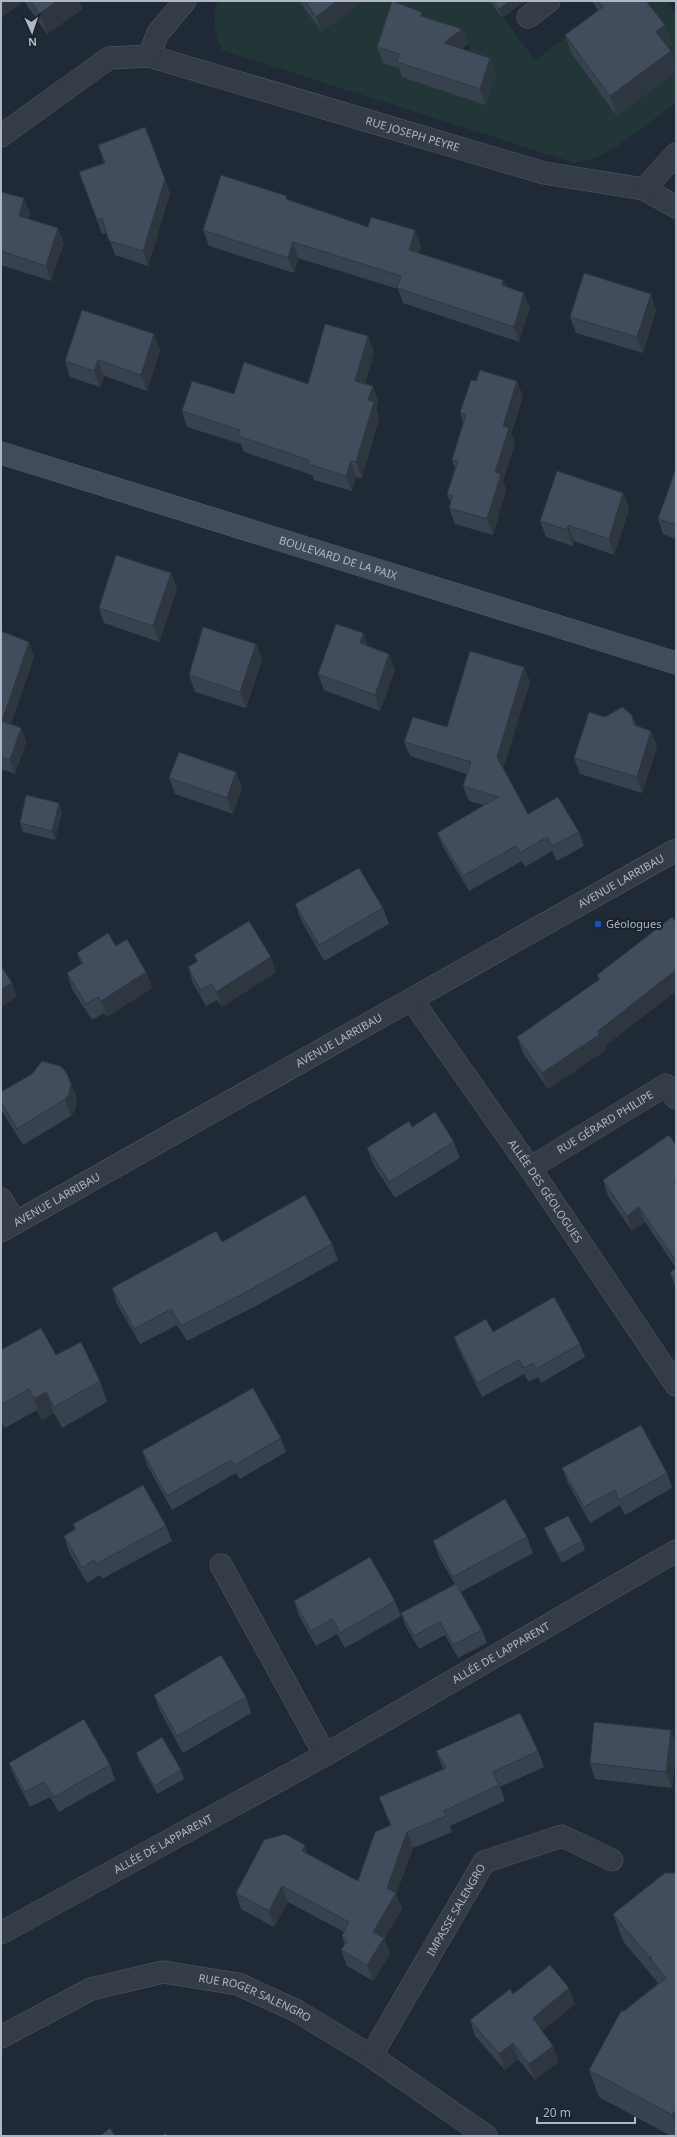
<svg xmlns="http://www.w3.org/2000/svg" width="677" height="2137" viewBox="0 0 677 2137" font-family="'Noto Sans',sans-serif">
	<rect width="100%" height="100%" fill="#202a37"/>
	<path fill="#223638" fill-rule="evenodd" d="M221,1H299L322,31L362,1H490L535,60L616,1H666L676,14V103L616,147L597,158L575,163L222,50C215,34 213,22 216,5ZM427,31L470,45L465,63L405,70Z"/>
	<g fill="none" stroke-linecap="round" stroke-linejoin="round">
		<g stroke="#515a66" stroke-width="23">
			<g id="minor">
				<path d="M528,17L549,1"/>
				<path id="s1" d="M149,56L544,173L644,189L676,207"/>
				<path d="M1,136L109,58L149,56L158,33L185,1"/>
				<path d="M644,189L676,154"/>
				<path id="s2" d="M412,1000L530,1168L676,1385"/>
				<path id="s3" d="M530,1168L666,1085L676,1098"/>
				<path d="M1,1199L16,1223"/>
				<path d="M221,1565L325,1755"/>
				<path id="s4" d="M1,1933L325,1755L676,1551"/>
				<path id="s5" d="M1,2037L91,1989L163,1972L238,1984L297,2011L371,2056L486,2136"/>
				<path id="s6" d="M371,2056L484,1862L562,1836L612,1860"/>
			</g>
		</g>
		<g stroke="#515a66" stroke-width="23">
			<g id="tertiary">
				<path id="s7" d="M1,1231L676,850"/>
			</g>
		</g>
		<g stroke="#515a66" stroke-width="23">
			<g id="secondary">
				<path id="s8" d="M1,453L676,663"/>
			</g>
		</g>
		<use href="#minor" stroke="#343c48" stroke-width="22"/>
		<use href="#tertiary" stroke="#343c48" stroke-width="22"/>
		<use href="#secondary" stroke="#424b5b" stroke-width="22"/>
	</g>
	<g fill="#38424f">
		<path d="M1,1H79L82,9L47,34L24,1Z"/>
		<path d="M299,1H362L322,32Z"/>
		<path d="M490,1H525L502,18Z"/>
		<path d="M592,1H646L665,25L672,45L668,47L671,51L676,65V72L617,116L572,54L565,35L598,10Z"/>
		<path d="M424,17L462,29L468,44L462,49L490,58L496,73L486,105L402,77L399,68L383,63L377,47Z"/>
		<path d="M98,145L170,193L148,266L115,255L107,233L102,234L79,172L104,163Z"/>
		<path d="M1,192L30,213L28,219L64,243L51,281L1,265Z"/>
		<path d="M288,200L368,227L415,230L421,246L418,253L503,280L506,286L530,308L519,342L403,303L398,289L298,258L294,273L209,246L203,230Z"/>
		<path d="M656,310L643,353L576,333L570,317Z"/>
		<path d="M160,350L147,391L104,376L100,387L70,377L65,361Z"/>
		<path d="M374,352L365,384L373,386L378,402L376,409L379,418L362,478L356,477L352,491L314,480L312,475L244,452L241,444L187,427L182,411L308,384Z"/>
		<path d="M476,381H517L523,397L511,434L515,443L503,481L506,490L493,535L455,524L449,508L451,503L447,494L455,469L452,460L463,422L460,413Z"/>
		<path d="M676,468V539L663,534L658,519Z"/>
		<path d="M623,493L629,509L614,555L574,541L573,546L546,537L540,521Z"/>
		<path d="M171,573L177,589L159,642L104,623L99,608Z"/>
		<path d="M1,631L34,657L11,724L21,728L26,742L15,774L1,769Z"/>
		<path d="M363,633L368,646L389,654L395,670L380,711L324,690L318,674Z"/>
		<path d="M256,644L262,660L246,708L195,692L189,675Z"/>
		<path d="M524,667L530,682L503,769L528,814L579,832L584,846L557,861L552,851L525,867L522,861L469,891L443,847L437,833L484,805L469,801L463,786L467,774L410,756L404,742L447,727Z"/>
		<path d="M632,715L636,725L651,731L657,747L642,793L580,774L574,758Z"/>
		<path d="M169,778L242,788L233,814L175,794Z"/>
		<path d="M62,812L55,840L23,832L20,823Z"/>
		<path d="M295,904L383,908L389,924L324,961L301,920Z"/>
		<path d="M676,922V991L605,1046L606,1050L548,1089L523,1053L517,1037L599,980L597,975Z"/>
		<path d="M116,946L146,972L152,988L107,1017L104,1013L92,1020L72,989L67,973L81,964L77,953Z"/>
		<path d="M194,955L276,972L222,1007L217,1000L206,1006L193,983L188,967L197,962Z"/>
		<path d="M71,1083L77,1099L75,1110L71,1116L23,1145L2,1111L1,1108V1092Z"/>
		<path d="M412,1127L454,1142L460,1158L395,1198L373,1164L367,1148Z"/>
		<path d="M676,1145V1268L645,1222L632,1231L608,1196L603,1180Z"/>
		<path d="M222,1242L332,1244L338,1260L256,1306L187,1341L177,1325L140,1344L117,1304L112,1288Z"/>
		<path d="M676,1268V1289L670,1273Z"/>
		<path d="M493,1332L580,1344L585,1357L541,1383L538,1377L529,1382L524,1374L482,1397L459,1350L454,1337Z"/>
		<path d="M1,1350L56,1355L100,1381L107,1402L62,1428L54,1413L42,1420L37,1410L5,1428L1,1422Z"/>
		<path d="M281,1438L286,1452L240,1479L236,1473L172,1510L147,1465L142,1451Z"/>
		<path d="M562,1468L667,1473L672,1488L625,1515L620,1505L590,1523L568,1483Z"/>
		<path d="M73,1524L166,1526L172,1541L102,1579L100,1575L87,1583L69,1552L64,1536L75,1529Z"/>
		<path d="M544,1528L582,1541L585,1550L562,1563L547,1536Z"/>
		<path d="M527,1537L533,1553L461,1592L482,1630L487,1643L458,1658L445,1635L419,1649L406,1627L401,1613L455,1584L439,1557L433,1541Z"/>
		<path d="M294,1601H395L401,1616L345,1648L337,1634L316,1646L299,1616Z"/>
		<path d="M154,1695L246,1697L251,1713L183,1753L160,1711Z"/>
		<path d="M671,1730L676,1745V1752L672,1788L595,1779L590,1763Z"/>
		<path d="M436,1751H538L544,1767L500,1787L505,1801L450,1826L452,1832L413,1848L396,1894L402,1909L384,1939L390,1954L373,1981L347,1966L341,1950L345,1945L342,1936L344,1932L288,1902L274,1927L241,1909L236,1893L309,1855L358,1881L390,1825L379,1797L443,1769Z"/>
		<path d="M136,1753L181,1770L184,1779L157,1794L139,1761Z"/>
		<path d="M9,1763L110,1765L115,1780L59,1812L50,1797L30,1807L15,1778Z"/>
		<path d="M676,1874V2136H671L599,2097L589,2070L624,2011L658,1983L623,1941L613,1914Z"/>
		<path d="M513,1994L575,2004L542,2031L559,2062L535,2080L518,2059L505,2070L475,2036L470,2020Z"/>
	</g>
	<g fill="#2e3640">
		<path d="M1,1H24L1,18Z"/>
		<path d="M57,1H79L82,9L47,34L39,14Z"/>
		<path d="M337,1H362L322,32L316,17Z"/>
		<path d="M510,1H525L502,18L499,9Z"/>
		<path d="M665,25L672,45L663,51L656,32Z"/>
		<path d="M462,29L468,44L449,58L444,43Z"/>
		<path d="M671,51L676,65V72L617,116L610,96Z"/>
		<path d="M490,58L496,73L486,105L480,89Z"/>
		<path d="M165,179L170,193L148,266L143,251Z"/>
		<path d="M24,198L30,213L24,231L19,216Z"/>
		<path d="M58,228L64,243L51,281L46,266Z"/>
		<path d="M415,230L421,246L414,266L409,250Z"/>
		<path d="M293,242L298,258L294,273L288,258Z"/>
		<path d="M503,280L509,295L502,285Z"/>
		<path d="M524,293L530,308L519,342L514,327Z"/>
		<path d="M651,294L656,310L643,353L637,337Z"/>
		<path d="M154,334L160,350L147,391L141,375Z"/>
		<path d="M368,336L374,352L361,396L355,381Z"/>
		<path d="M98,360L104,376L100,387L94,371Z"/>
		<path d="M517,381L523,397L511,434L515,443L503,481L506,490L493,535L487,519L503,426Z"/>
		<path d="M373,386L378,402L376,408L379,418L362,478L356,462L368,400Z"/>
		<path d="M351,461L356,477L352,491L346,476Z"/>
		<path d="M623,493L629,509L614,555L609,539Z"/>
		<path d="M568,525L574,541L573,546L567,530Z"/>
		<path d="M171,573L177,589L159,642L153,626Z"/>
		<path d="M363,633L369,649L360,643Z"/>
		<path d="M29,642L34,657L7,735L2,721Z"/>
		<path d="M256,644L262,660L246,708L240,692Z"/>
		<path d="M389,654L395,670L380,711L375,695Z"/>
		<path d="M524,667L530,682L502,772L497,757Z"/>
		<path d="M21,728L26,742L15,774L10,760Z"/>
		<path d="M651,731L657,747L642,793L637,777Z"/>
		<path d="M236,772L242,788L233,814L227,798Z"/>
		<path d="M59,803L62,812L55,840L52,831Z"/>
		<path d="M271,957L276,972L222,1007L216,992Z"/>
		<path d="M676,970V991L605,1046L606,1050L548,1089L542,1073Z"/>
		<path d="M146,972L152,988L107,1017L101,1001Z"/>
		<path d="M12,983L17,997L1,1007V989Z"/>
		<path d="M71,1083L77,1099L75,1110L71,1116L65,1099Z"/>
		<path d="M639,1207L645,1222L632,1231L627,1216Z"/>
		<path d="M46,1392L54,1413L42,1420L34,1399Z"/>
		<path d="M671,1730L676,1745V1752L672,1788L666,1772Z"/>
		<path d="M407,1832L413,1848L396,1894L402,1909L384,1939L390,1954L373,1981L367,1965L373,1932L387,1888Z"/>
		<path d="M305,1845L311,1861L302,1851Z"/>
		<path d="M282,1886L288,1902L274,1927L269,1911Z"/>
		<path d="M651,1956L650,1958L659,1984L649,1957Z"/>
		<path d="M569,1988L575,2004L538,2034L533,2018Z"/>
		<path d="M513,2043L518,2059L505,2070L499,2054Z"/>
		<path d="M553,2046L559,2062L535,2080L529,2064Z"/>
		<path d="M676,2109V2126L672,2115Z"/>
	</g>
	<g fill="#414d5c" stroke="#2e3640">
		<path d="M31,1H57L39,14Z"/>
		<path d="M305,1H337L316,17Z"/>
		<path d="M392,1L422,12L421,16L462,29L444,43L490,58L480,89L397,62L399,54L377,47Z"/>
		<path d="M493,1H510L499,9Z"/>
		<path d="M598,1H646L665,25L656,32L671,51L610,96L565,35L603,7Z"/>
		<path d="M145,127L165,179L143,251L109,241L102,218L97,220L79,172L105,163L98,145Z"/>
		<path d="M221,175L287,196L286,199L368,227L371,217L415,230L409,250L503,280L502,285L524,293L514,327L397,288L401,276L293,242L288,258L203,230Z"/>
		<path d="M1,192L24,198L19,216L58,228L46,266L1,251Z"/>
		<path d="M584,273L651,294L637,337L570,317Z"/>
		<path d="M82,310L154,334L141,375L98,360L94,371L65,361Z"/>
		<path d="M325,324L368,336L355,381L373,386L368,400L374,402L356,462L351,461L346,476L308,464L309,460L238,436L240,430L182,411L192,381L234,394L244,362L308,384Z"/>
		<path d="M480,370L517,381L503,426L509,428L495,472L501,474L487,519L449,508L453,496L447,494L458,461L452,460L466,414L460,413L471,380L476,381Z"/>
		<path d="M676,468V525L658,519Z"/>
		<path d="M557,471L623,493L609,539L568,525L567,530L540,521Z"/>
		<path d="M116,555L171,573L153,626L99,608Z"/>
		<path d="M336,624L363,633L360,643L389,654L375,695L318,674Z"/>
		<path d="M203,627L256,644L240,692L189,675Z"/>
		<path d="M1,631L29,642L2,721L21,728L10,760L1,757Z"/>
		<path d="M470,651L524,667L497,757L528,814L558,797L579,832L552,846L547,837L520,853L516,846L463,876L437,833L498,797L463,786L471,762L404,742L413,717L447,727Z"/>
		<path d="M622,707L632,715L634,725L651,731L637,777L574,758L589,712L605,717Z"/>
		<path d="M179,752L236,772L227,798L169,778Z"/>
		<path d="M26,795L59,803L52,831L20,823Z"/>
		<path d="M359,868L383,908L319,945L295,904Z"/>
		<path d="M672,917L676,922V970L598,1031L600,1034L542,1073L517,1037L600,979L597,975Z"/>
		<path d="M249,921L271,957L216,992L212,984L200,990L188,967L198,961L194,955Z"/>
		<path d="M108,933L116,946L127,939L146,972L101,1001L98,997L86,1004L67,973L83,963L77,953Z"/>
		<path d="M1,966L12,983L1,989Z"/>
		<path d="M42,1061L60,1066L66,1072L71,1083L69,1094L65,1099L17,1129L1,1102V1092L32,1074Z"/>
		<path d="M435,1112L454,1142L389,1182L367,1148L409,1121L412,1127Z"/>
		<path d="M669,1135L676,1145V1181L674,1183L676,1185V1261L639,1207L627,1216L603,1180Z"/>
		<path d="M305,1195L332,1244L250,1290L181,1326L171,1309L134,1329L112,1288L216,1231L222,1242Z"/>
		<path d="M676,1268V1282L670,1273Z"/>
		<path d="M554,1297L580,1344L536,1369L533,1363L524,1368L519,1360L477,1383L454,1337L486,1319L493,1332Z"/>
		<path d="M41,1328L56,1355L81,1342L100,1381L54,1407L46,1392L34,1399L29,1389L1,1405V1350Z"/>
		<path d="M253,1388L281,1438L235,1465L231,1460L167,1496L142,1451Z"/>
		<path d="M641,1425L667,1473L619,1500L615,1490L584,1507L562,1468Z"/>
		<path d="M143,1485L166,1526L96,1564L94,1560L82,1568L64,1536L76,1529L73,1524Z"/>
		<path d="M505,1499L527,1537L453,1577L433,1541Z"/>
		<path d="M568,1516L582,1541L558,1554L544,1528Z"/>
		<path d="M370,1557L395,1601L340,1633L332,1619L311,1631L294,1601Z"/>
		<path d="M456,1584L482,1630L453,1645L440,1622L414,1636L401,1613Z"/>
		<path d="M221,1655L246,1697L177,1736L154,1695Z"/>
		<path d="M520,1713L538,1751L493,1772L499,1785L444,1811L446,1816L407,1832L387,1888L396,1893L373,1932L384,1938L367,1965L341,1950L347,1941L342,1936L349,1922L282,1886L269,1911L236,1893L264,1840L285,1834L305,1845L302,1851L358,1881L375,1832L391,1825L379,1797L446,1768L436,1751Z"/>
		<path d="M84,1719L110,1765L54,1797L44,1782L25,1792L9,1763Z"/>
		<path d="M594,1722L671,1730L666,1772L590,1763Z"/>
		<path d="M162,1737L181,1770L154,1786L136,1753Z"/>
		<path d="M665,1873H675L676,1874V2109L672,2115L589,2070L621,2011H624L666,1978L650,1958L651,1956L649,1957L613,1914Z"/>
		<path d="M550,1965L569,1988L533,2018L553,2046L529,2064L513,2043L499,2054L470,2020L510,1989L513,1994Z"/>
		<path d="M110,2128L115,2136H100Z"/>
		<path d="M165,2133L168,2136H162Z"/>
	</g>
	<rect fill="#1a4fb4" stroke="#19212c" stroke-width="1.5" x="594" y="920" width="8" height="8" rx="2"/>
	<g text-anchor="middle" stroke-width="4" stroke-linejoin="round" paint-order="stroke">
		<g font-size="11" fill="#aeb7c5" stroke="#19212c">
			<text dy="4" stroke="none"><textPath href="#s1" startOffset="275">RUE JOSEPH PEYRE</textPath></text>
			<text dy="4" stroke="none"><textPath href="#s8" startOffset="353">BOULEVARD DE LA PAIX</textPath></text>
			<text dy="4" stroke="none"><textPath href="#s7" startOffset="712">AVENUE LARRIBAU</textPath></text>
			<text dy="4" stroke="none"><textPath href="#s7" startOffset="388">AVENUE LARRIBAU</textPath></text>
			<text dy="4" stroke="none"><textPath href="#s3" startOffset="88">RUE GÉRARD PHILIPE</textPath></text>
			<text dy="4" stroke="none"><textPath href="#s2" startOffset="233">ALLÉE DES GÉOLOGUES</textPath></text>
			<text dy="4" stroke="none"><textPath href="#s7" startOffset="64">AVENUE LARRIBAU</textPath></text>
			<text dy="4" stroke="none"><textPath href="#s4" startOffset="573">ALLÉE DE LAPPARENT</textPath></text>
			<text dy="4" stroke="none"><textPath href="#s4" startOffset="185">ALLÉE DE LAPPARENT</textPath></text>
			<text dy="4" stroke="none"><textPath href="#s6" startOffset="169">IMPASSE SALENGRO</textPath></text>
			<text dy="4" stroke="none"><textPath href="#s5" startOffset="272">RUE ROGER SALENGRO</textPath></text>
		</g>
		<g font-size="11" fill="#aeb7c5" stroke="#19212c" text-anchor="start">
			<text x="606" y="928">Géologues</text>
		</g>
	</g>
	<rect width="677" height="2137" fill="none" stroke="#aeb7c5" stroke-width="4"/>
	<g transform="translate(32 32) rotate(177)" stroke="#19212c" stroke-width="3" paint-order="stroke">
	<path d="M0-3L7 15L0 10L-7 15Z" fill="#aeb7c5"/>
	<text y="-6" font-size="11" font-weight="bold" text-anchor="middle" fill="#aeb7c5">N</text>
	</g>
	<path d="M537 2117v6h98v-6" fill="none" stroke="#aeb7c5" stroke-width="2"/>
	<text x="543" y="2117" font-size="12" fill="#aeb7c5" stroke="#19212c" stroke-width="3" paint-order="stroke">20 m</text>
</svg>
